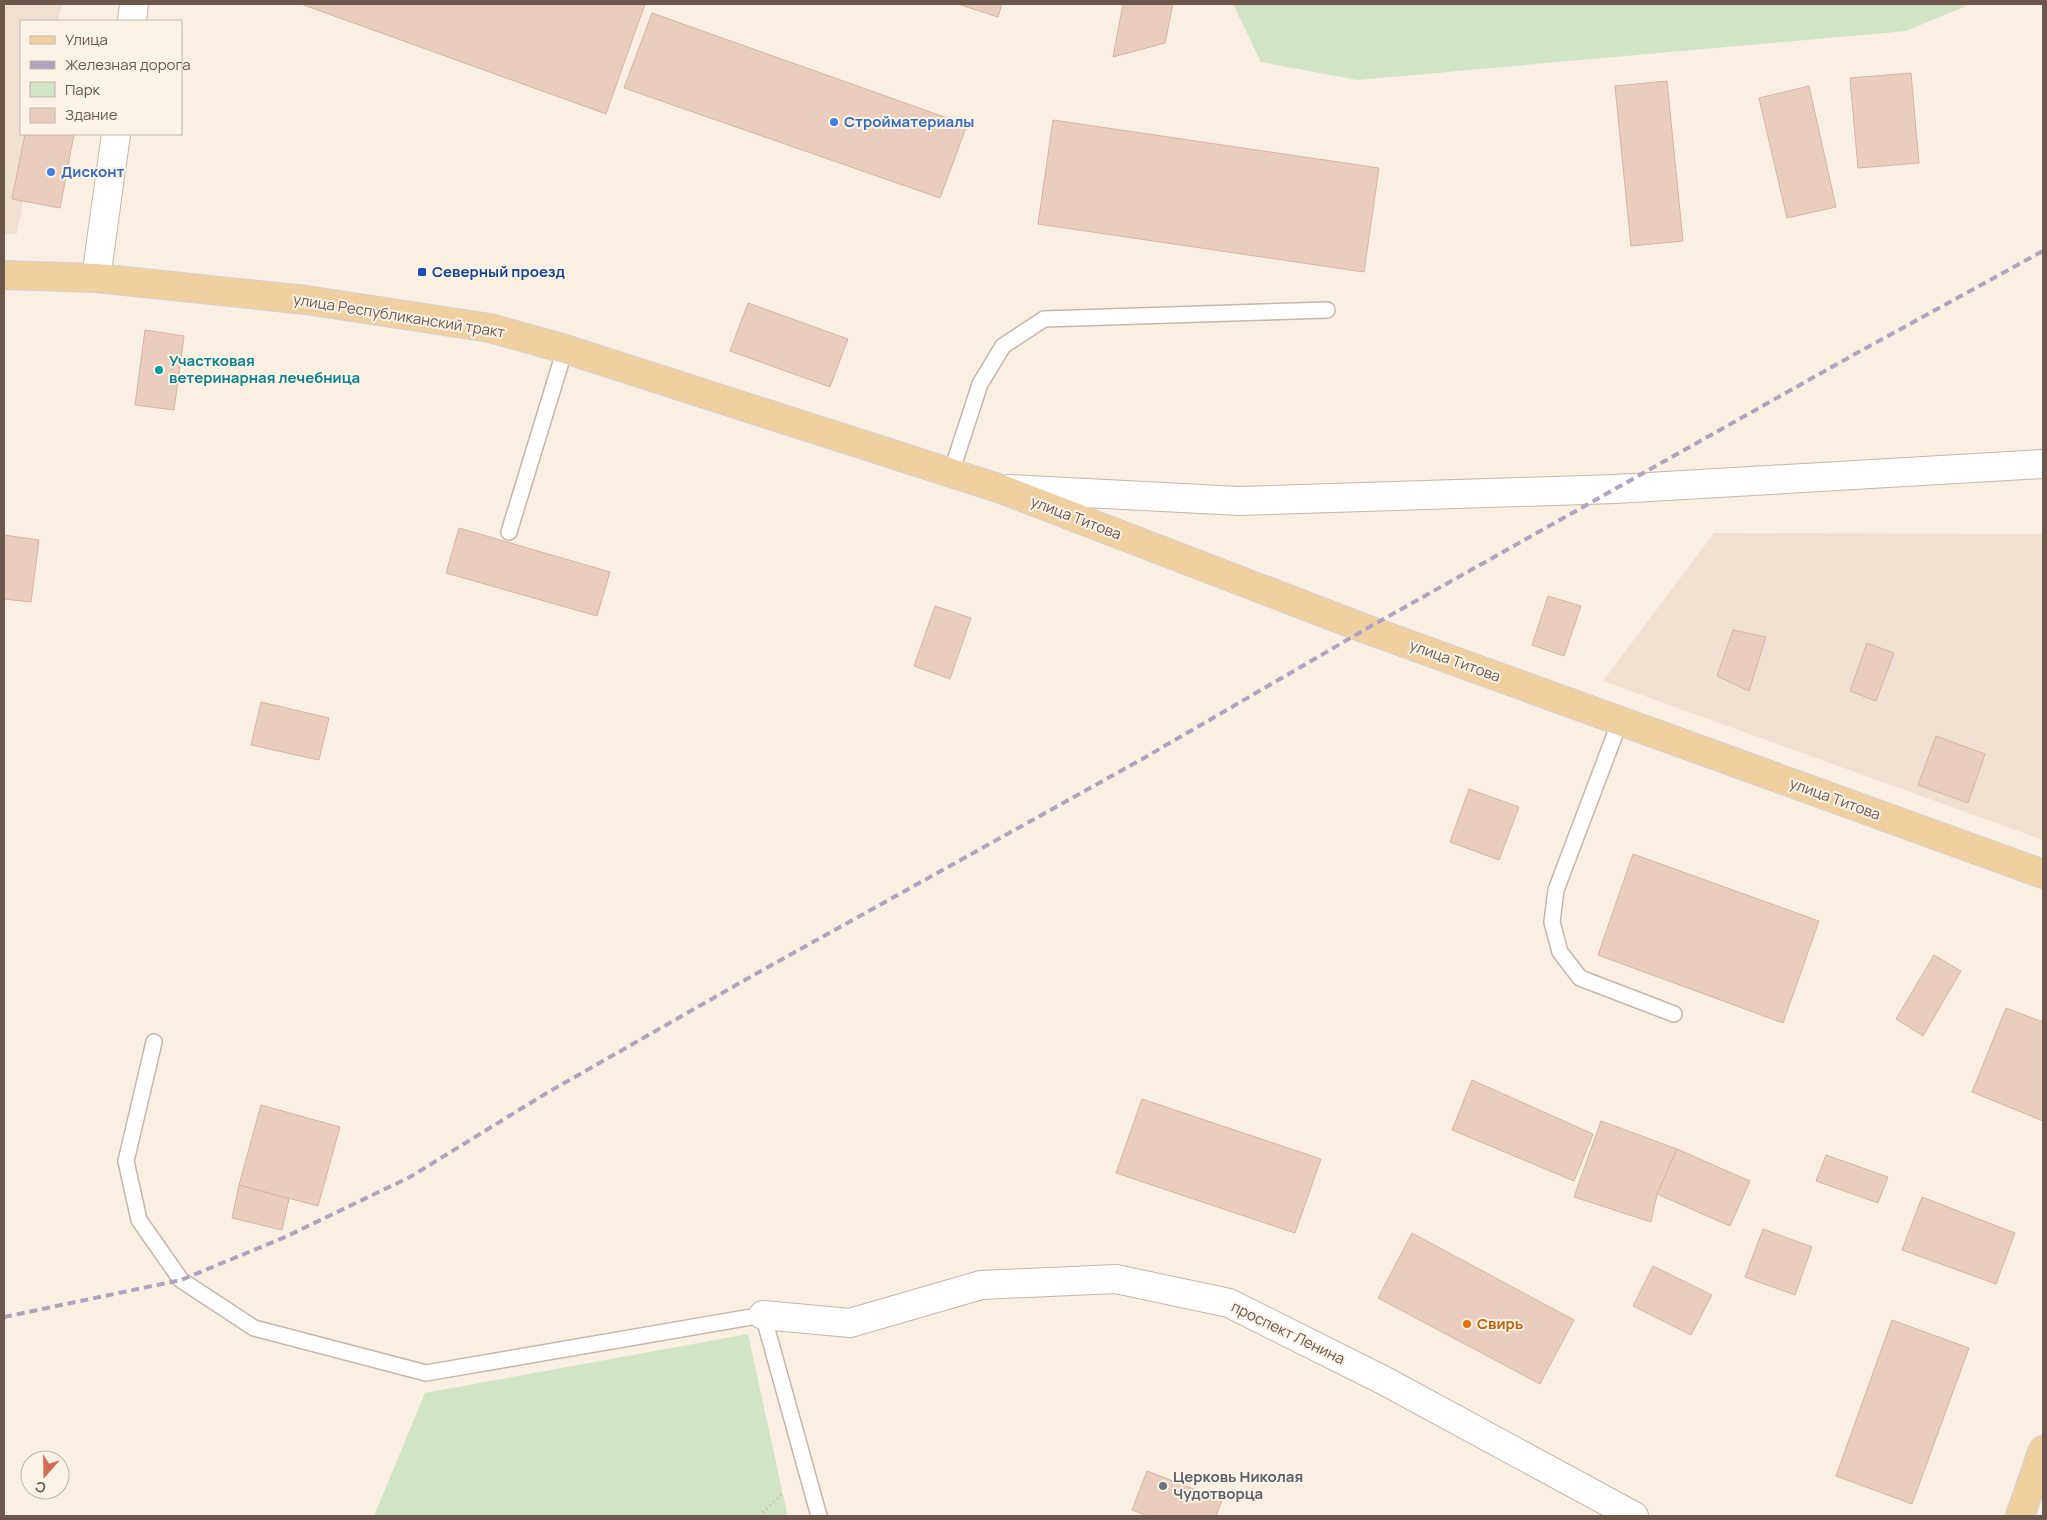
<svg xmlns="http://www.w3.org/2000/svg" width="2047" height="1520" viewBox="0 0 2047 1520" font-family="Manrope,sans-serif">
	<rect width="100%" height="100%" fill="#f9efe2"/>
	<g fill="#efe0d1">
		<path d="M4,4H62L58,21H21V134H36L17,234H4Z"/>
		<path d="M1714,533L2043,534V840L1603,681Z"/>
	</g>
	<g fill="#d1e4c3">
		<path d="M1233,4H1971L1906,31L1357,80L1261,62Z"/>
		<path d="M748,1334L787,1513L786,1516H374L425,1393Z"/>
	</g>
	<g fill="#eacdbd" stroke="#dbb39f">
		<path d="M301,4H645L606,114Z"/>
		<path d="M958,4H1002L998,17Z"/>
		<path d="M1123,4H1173L1165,43L1113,57Z"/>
		<path d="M652,13L967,125L940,198L624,88Z"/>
		<path d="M1911,73L1919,163L1858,168L1850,78Z"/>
		<path d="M1667,81L1683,241L1631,246L1615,86Z"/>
		<path d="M1809,86L1836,207L1787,218L1759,98Z"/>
		<path d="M1053,120L1379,168L1364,272L1038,224Z"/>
		<path d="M25,134H74L60,208L12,199Z"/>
		<path d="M748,303L848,339L830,387L730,351Z"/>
		<path d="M145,330L184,336L174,410L135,405Z"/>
		<path d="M459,528L610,572L597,616L446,573Z"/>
		<path d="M4,535L39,540L31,602L4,599Z"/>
		<path d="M1548,596L1581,606L1564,656L1532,645Z"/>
		<path d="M935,606L971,618L950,679L914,666Z"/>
		<path d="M1733,630L1766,637L1749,691L1717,676Z"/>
		<path d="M1867,643L1894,653L1876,701L1850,691Z"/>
		<path d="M261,702L329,718L319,760L251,745Z"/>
		<path d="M1936,736L1985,754L1968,803L1918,785Z"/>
		<path d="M1469,789L1519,807L1499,860L1450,842Z"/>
		<path d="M1633,854L1819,921L1783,1023L1598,955Z"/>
		<path d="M1934,955L1961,971L1923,1036L1896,1019Z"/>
		<path d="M2006,1008L2043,1022V1121L1972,1092Z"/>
		<path d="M1472,1080L1593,1134L1574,1181L1452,1130Z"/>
		<path d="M1142,1099L1321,1159L1295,1233L1116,1173Z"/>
		<path d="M261,1105L340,1127L318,1206L239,1185Z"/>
		<path d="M1601,1121L1677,1149L1657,1194L1651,1222L1574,1197Z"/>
		<path d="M1677,1149L1750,1181L1730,1226L1657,1194Z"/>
		<path d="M1826,1155L1888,1177L1878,1203L1816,1181Z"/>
		<path d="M239,1185L289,1199L282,1230L232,1218Z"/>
		<path d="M1922,1197L2015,1233L1996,1284L1902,1250Z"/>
		<path d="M1763,1229L1812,1247L1795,1295L1745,1277Z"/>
		<path d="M1412,1233L1574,1320L1540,1384L1378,1298Z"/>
		<path d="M1653,1266L1712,1295L1691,1335L1633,1306Z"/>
		<path d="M1892,1320L1969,1348L1912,1504L1836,1476Z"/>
		<path d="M1147,1471L1222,1500L1216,1516H1148L1132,1510Z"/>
	</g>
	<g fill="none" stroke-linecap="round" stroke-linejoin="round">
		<g stroke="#c7b6ab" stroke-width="18">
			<g id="service">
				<path d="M951,473L980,384L1003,346L1044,319L1327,310"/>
				<path d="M509,532L565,349"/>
				<path d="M1620,721L1556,890L1552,922L1560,952L1580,978L1674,1014"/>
				<path d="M154,1042L126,1161L139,1220L181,1280L254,1328L426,1373L763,1315L819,1516"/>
			</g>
		</g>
		<g stroke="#c7b6ab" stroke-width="30">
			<g id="minor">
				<path d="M132,21L134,4"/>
				<path d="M96,278L116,134"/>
				<path d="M763,1315L850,1323L981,1285L1116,1279L1229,1303L1383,1380L1634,1516"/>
			</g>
		</g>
		<g stroke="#c7b6ab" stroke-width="30">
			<path id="tertiary" d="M1009,489L1239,501L1615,489L2043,464"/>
		</g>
		<g stroke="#d6d0cd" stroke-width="30">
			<g id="primary">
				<path d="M4,275L96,278L306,300L490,328L565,349L1001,489L1366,629L2043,874"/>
				<path d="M2020,1516L2043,1450"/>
			</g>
		</g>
		<path stroke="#cfb1a1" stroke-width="3" stroke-dasharray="1 4" stroke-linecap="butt" d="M759,1516L783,1493"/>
		<use href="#service" stroke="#fff" stroke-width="15"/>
		<use href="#minor" stroke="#fff" stroke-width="28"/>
		<use href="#tertiary" stroke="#fff" stroke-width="28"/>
		<use href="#primary" stroke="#f0cfa1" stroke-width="28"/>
		<path stroke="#b1a3c0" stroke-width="4" stroke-dasharray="8 5" stroke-linecap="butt" d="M4,1317L181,1280L283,1238L410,1177L545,1094L752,976L1144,758L1366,629L1855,354L2043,251"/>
	</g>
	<g fill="#3f7fe0" stroke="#fcf3e7" stroke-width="2">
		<circle cx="834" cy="122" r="5"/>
		<circle cx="51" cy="172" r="5"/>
	</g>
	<rect fill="#1a4fb4" stroke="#fcf3e7" stroke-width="2" x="417" y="267" width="10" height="10" rx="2.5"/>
	<circle fill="#0f9aa8" stroke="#fcf3e7" stroke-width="2" cx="159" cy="370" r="5"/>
	<circle fill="#e8710a" stroke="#fcf3e7" stroke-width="2" cx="1467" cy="1324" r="5"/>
	<circle fill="#6b7280" stroke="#fcf3e7" stroke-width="2" cx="1163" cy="1486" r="5"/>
	<g text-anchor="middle" stroke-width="4" stroke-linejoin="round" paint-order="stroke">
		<g font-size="15" font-weight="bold" fill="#366cbe" stroke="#fcf3e7" text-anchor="start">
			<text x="844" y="127">Стройматериалы</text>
			<text x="61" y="177">Дисконт</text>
		</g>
		<g font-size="15" font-weight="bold" fill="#164399" stroke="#fcf3e7" text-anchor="start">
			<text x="432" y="277">Северный проезд</text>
		</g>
		<g font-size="15" fill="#6d564c" stroke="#fcf3e7">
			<text transform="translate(399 316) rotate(9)" y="5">улица Республиканский тракт</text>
			<text transform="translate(1076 518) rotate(21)" y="5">улица Титова</text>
			<text transform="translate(1455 661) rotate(20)" y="5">улица Титова</text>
			<text transform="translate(1835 799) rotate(20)" y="5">улица Титова</text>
			<text transform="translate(1288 1333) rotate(26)" y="5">проспект Ленина</text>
		</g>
		<g font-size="15" font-weight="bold" fill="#0d838f" stroke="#fcf3e7" text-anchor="start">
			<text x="169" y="366">Участковая<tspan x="169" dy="17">ветеринарная лечебница</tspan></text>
		</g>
		<g font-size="15" font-weight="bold" fill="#c56008" stroke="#fcf3e7" text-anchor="start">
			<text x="1477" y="1329">Свирь</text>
		</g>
		<g font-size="15" font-weight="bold" fill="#5b616d" stroke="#fcf3e7" text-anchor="start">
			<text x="1173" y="1482">Церковь Николая<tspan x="1173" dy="17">Чудотворца</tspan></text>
		</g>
	</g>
	<rect width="2047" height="1520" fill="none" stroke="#6d564c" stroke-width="10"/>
	<rect x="20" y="20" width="162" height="115" fill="#fcf3e7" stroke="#c3b4a9"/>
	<rect x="30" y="36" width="25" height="8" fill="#f0cfa1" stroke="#c3b4a9"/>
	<text x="65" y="45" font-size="15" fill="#6d564c">Улица</text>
	<rect x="30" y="61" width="25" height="8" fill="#b1a3c0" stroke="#c3b4a9"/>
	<text x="65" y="70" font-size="15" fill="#6d564c">Железная дорога</text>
	<rect x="30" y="82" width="25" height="15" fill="#d1e4c3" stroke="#c3b4a9"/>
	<text x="65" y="95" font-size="15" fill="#6d564c">Парк</text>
	<rect x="30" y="108" width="25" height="15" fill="#eacdbd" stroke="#c3b4a9"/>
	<text x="65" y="120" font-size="15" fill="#6d564c">Здание</text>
	<g transform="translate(45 1475) rotate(200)"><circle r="24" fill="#fcf3e7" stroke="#c3b4a9"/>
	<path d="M0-4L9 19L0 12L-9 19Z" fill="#d46c55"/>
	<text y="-8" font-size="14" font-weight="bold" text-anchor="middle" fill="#6d564c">С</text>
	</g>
</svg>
